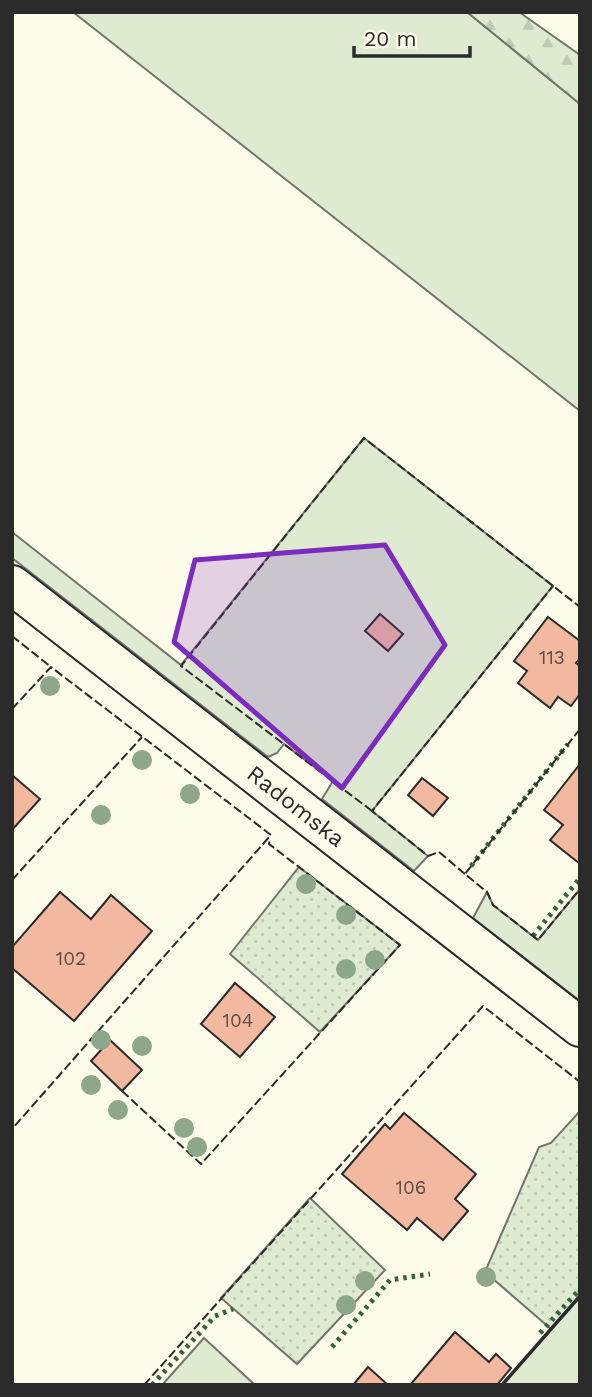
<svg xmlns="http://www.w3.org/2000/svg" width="592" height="1397" viewBox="0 0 592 1397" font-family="'Work Sans',sans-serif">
	<defs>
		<pattern id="forest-firs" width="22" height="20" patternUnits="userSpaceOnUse" patternTransform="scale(1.75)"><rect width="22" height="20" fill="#deebd1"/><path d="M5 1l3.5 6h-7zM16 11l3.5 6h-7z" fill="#bfcab4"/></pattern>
		<pattern id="garden-dots" width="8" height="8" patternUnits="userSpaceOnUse" patternTransform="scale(1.75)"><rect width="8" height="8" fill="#deebd1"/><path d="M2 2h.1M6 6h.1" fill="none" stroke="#bfcab4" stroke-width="1.8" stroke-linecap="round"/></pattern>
	</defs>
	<rect width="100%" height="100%" fill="#fdfbea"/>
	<g fill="#deebd1" stroke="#74746e" stroke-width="2">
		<path d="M73,12H467L580,104V411Z"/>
		<path d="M364,438L553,586L372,811L428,856L414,871L322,799L333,781L284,744L277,753L268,757L12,558V532L181,665Z"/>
		<path d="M580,889V1001L473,918L487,892L493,905L538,940Z"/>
		<path d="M580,1296V1385H502Z"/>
		<path d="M204,1338L255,1385H162Z"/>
	</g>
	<path fill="url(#forest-firs)" stroke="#74746e" stroke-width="2" d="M467,12H519L580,55V104Z"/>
	<g fill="url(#garden-dots)" stroke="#74746e" stroke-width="2">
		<path d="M299,867L400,945L320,1032L230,954Z"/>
		<path d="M580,1111V1296L551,1329L485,1272L539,1147L551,1143Z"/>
		<path d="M310,1198L385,1270L297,1364L221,1298Z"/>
	</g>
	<g fill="#f2b8a0" stroke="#2b2b2b" stroke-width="2">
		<path d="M380,614L403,634L388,651L365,631Z"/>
		<path d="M548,617L580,641V658L576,663L580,666V694L571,706L558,697L550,708L518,683L527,671L514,661Z"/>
		<path d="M580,764V864L550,840L563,825L544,810Z"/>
		<path d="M12,775L40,799L12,830Z"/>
		<path d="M422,778L448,798L433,816L408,795Z"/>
		<path d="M60,892L91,919L111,895L152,931L74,1021L12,968V947Z"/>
		<path d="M235,983L275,1017L240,1057L201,1024Z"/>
		<path d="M110,1040L142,1070L122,1091L91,1061Z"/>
		<path d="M404,1113L476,1174L455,1199L468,1211L443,1240L417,1218L407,1230L342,1174L385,1124L390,1129Z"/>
		<path d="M455,1332L489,1362L496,1354L511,1368L497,1385H410Z"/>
		<path d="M368,1367L388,1385H353Z"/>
	</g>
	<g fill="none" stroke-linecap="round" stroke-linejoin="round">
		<g stroke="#2b2b2b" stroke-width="42">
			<path id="secondary" d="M12,585L580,1027"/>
		</g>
		<use href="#secondary" stroke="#fdfbea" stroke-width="38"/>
		<g stroke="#34623c" stroke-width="5" stroke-dasharray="3.5 5" stroke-linecap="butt">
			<path d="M471,866L568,744"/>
			<path d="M533,936L580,878"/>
			<path d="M540,1333L580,1289"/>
			<path d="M332,1347L390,1280L430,1274"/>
			<path d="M152,1385L215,1316L233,1309"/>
		</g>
		<g stroke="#2b2b2b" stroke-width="2" stroke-dasharray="9 3.5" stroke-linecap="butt">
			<path d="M12,636L51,667"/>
			<path d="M12,709L51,667L271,835L12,1129"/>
			<path d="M580,729L465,874L487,892L493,905L538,940L580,889"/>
			<path d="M372,811L181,666L364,438L580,607"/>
			<path d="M465,874L439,852L428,856L372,811L553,586"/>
			<path d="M12,880L142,737"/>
			<path d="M122,1091L201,1164L400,945L269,844L270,838"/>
			<path d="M144,1385L483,1006L580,1082"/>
		</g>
		<path stroke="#2b2b2b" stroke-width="3.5" d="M502,1385L580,1296"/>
	</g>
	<g fill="#8ea78a">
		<circle cx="50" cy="686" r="10"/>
		<circle cx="142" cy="760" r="10"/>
		<circle cx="190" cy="794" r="10"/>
		<circle cx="101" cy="815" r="10"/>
		<circle cx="306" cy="884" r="10"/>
		<circle cx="346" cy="915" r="10"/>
		<circle cx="375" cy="960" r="10"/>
		<circle cx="346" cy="969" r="10"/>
		<circle cx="101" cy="1040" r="10"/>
		<circle cx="142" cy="1046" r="10"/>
		<circle cx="91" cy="1085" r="10"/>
		<circle cx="118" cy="1110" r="10"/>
		<circle cx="184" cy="1128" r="10"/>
		<circle cx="197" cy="1147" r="10"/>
		<circle cx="486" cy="1277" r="10"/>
		<circle cx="365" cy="1281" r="10"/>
		<circle cx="346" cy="1305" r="10"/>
	</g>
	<path fill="#7b2cbf" fill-opacity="0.2" stroke="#7b2cbf" stroke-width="5" stroke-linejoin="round" d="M385,545L445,645L342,788L174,642L195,560Z"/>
	<g text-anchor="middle" stroke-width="5" stroke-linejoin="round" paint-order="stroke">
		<g font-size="19" fill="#5d4e48">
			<text x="552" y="664">113</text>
			<text x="71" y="965">102</text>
			<text x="238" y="1027">104</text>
			<text x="411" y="1194">106</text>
		</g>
		<g font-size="23" fill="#2b2b2b" stroke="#fdfbea">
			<text transform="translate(296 806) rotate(38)" y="8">Radomska</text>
		</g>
	</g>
	<rect width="592" height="1397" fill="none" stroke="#2b2b2b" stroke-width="28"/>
	<path d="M354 46v10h116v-10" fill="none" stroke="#2b2b2b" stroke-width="3.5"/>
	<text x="364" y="46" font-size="21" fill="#2b2b2b" stroke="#fdfbea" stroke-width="5" paint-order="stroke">20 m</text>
</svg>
